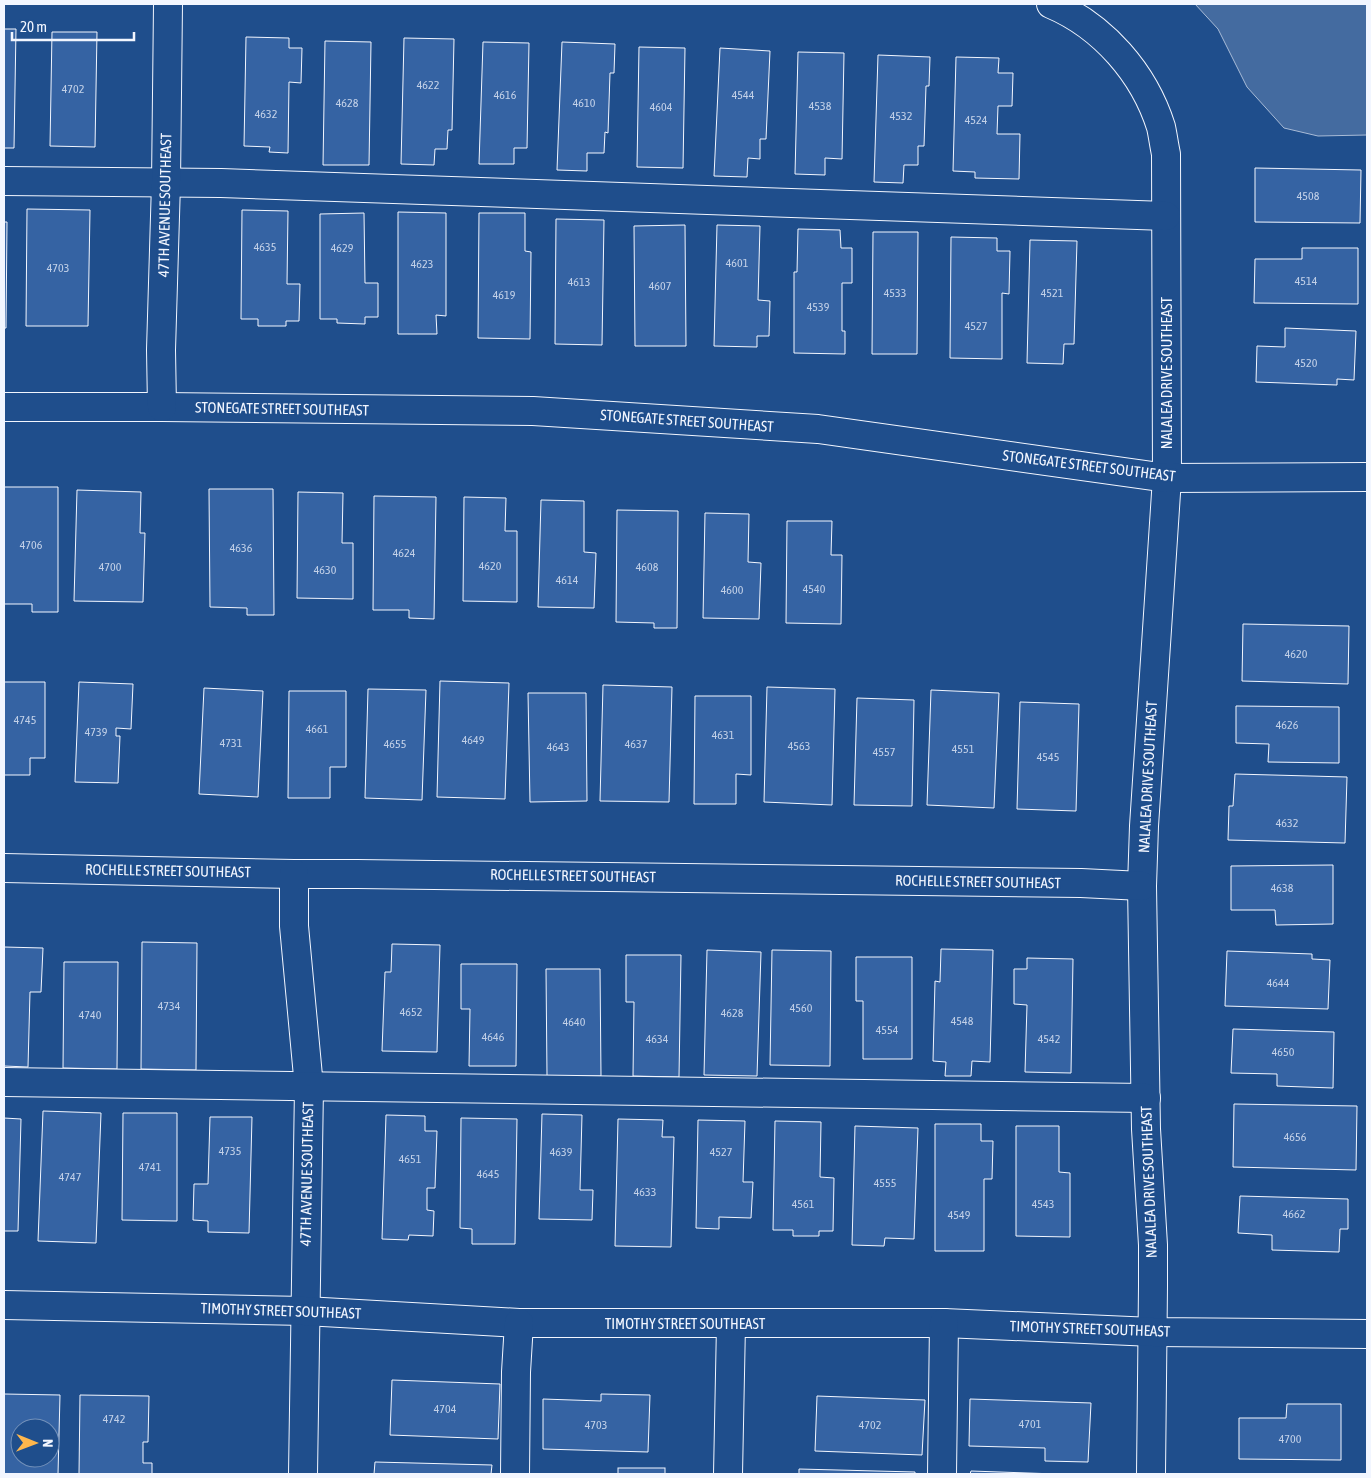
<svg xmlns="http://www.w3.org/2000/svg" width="1371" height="1478" viewBox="0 0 1371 1478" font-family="'Asap Condensed',sans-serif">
	<rect width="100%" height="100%" fill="#1f4e8c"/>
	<path fill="#446ba0" stroke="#a8bbd7" d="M1195,4H1367V135L1318,136L1284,128L1247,87L1218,29Z"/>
	<g fill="#3563a3" stroke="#f2f6ff" fill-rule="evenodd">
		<path d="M4,29H16L14,148H4Z"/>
		<path d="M52,32H97L95,147L50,146Z"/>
		<path d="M246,37L289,38V48H302L301,83L289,82L288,153L269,152L270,147L244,146Z"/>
		<path d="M404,38L454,39L452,130H448L447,149H435L434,165L401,164Z"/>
		<path d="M325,41L371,42L369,165H323Z"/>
		<path d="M483,42L529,43L527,148H514V164H479Z"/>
		<path d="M562,42L615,44L614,73H610L608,133L605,132L604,153H587V171L557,170Z"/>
		<path d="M639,47L685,48L683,168L637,167Z"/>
		<path d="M720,48L770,51L766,139H760V159L748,158L747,177L714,176Z"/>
		<path d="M798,52L844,53L842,159L825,158V175L795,174Z"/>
		<path d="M878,55L930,57L929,86H926L924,146H918V165H904L903,183L874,182Z"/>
		<path d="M956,57L999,58L998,73H1013L1012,106H998L997,134H1020L1019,179L975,178V172L953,171Z"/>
		<path d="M1255,168L1361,170L1360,223L1255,222Z"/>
		<path d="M27,209L90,210L88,326H26Z"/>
		<path d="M242,210L288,211L287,284H300L299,321H286V326H258V319H241Z"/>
		<path d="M398,212L446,213V316L436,315L437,334H398Z"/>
		<path d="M364,213L365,283H378V317H365V324L337,323V319H320V214Z"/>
		<path d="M479,213H525V251L531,252L530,339L478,338Z"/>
		<path d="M556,219L604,220L602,345L555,344Z"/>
		<path d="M4,222H7L6,328H4Z"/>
		<path d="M685,225L686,346H635L634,226Z"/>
		<path d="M717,225L760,226L758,300L770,301L769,336H757V347L714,346Z"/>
		<path d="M798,229L840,230L841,248H852V283H842V331H845V354L794,353V272H797Z"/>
		<path d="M873,232H918L917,354H872Z"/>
		<path d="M951,237L997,238V251H1010L1009,294L1002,293V359L950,358Z"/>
		<path d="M1030,240L1077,241L1074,344H1064L1063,364L1027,363Z"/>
		<path d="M1302,248H1358V304L1254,303L1255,259H1302Z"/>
		<path d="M1285,328L1356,331L1354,380L1337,379V385L1256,382L1257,346L1285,347Z"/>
		<path d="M4,487H58V612H32V604H4Z"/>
		<path d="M209,489H273L274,615H247V608L210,607Z"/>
		<path d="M77,490L141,492L140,533H145L143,602L74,601Z"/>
		<path d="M298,492L343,493L342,543H353V599L297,598Z"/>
		<path d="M374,496L436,497L434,619L409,618V610H373Z"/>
		<path d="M464,497L506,498L505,531H517V602L463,601Z"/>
		<path d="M541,500L584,501V552L596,553L594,608L538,607Z"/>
		<path d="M617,510L678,511L677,628H654V623L616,622Z"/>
		<path d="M705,513L749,514L748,562L761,563L759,619L703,618Z"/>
		<path d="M787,521H832L831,555H842L841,624L786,623Z"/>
		<path d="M1243,624L1349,626L1348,684L1242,681Z"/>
		<path d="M440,681L509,683L505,799L437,797Z"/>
		<path d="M4,682H45V758H30V775H4Z"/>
		<path d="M79,682L133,684L131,729L116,728V736H120L118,783L75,782Z"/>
		<path d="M603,685L672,687L669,802L600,801Z"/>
		<path d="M767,687L835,689L832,805L764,802Z"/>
		<path d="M204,688L263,691L258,797L199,794Z"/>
		<path d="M368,689L426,690L422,800L365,798Z"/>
		<path d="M931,690L999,693L994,808L927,805Z"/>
		<path d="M289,691H346V767H330V798H288Z"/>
		<path d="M528,693H586L587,801L530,802Z"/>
		<path d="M695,696H751V775L736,774V804H694Z"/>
		<path d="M857,698L914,700L912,806L854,805Z"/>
		<path d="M1020,702L1079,704L1076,811L1017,809Z"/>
		<path d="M1236,706L1339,707V763L1268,762L1269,744L1236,743Z"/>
		<path d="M1235,774L1347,777L1345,843L1228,840L1229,806H1233Z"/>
		<path d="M1333,865V924L1276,925L1275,910H1231V866Z"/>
		<path d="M142,942L197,943L196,1070L141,1069Z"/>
		<path d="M392,944L440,945L437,1052L382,1051L385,972H391Z"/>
		<path d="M4,947L43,948L41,992H30L28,1067L4,1066Z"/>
		<path d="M941,949L993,950L990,1062L972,1061L971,1076H945L946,1062L933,1061L935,981L940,982Z"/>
		<path d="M707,950L761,952L757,1076L704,1075Z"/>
		<path d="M772,950L831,951L830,1066L770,1065Z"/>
		<path d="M1227,951L1312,954V959L1330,960L1328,1009L1225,1006Z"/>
		<path d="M626,955H681L679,1077L633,1076L634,1002H626Z"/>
		<path d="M856,957H912V1059H863V1001H856Z"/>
		<path d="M1027,958L1073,959L1071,1073L1025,1072L1027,1005L1014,1004V969H1027Z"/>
		<path d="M64,962H118L117,1069L63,1068Z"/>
		<path d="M461,964H517L516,1066H469L470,1009H461Z"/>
		<path d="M546,969H600L601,1076H547Z"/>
		<path d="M1233,1029L1334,1032L1333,1088L1277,1086V1074L1231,1073Z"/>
		<path d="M1234,1104L1357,1106L1356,1170L1233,1167Z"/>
		<path d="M43,1111L101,1113L96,1243L38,1241Z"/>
		<path d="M123,1113H177V1221L122,1220Z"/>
		<path d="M542,1114L582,1115L580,1190H593L592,1220L539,1219Z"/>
		<path d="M386,1115L425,1116V1131H437L435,1188H427V1210L434,1211L433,1236L409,1235L408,1240L382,1239Z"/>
		<path d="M210,1117H252L249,1233L208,1232V1221L193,1220L194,1184H208Z"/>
		<path d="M4,1118L21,1119L18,1231H4Z"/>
		<path d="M461,1118L517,1119L515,1244H472V1229L460,1228Z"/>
		<path d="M618,1119L663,1120L662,1137H674L671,1247L615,1246Z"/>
		<path d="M698,1120L745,1121L743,1182H753L751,1218L719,1217V1229L696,1228Z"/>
		<path d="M775,1121L821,1122L820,1177L834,1178L833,1231H819V1236H793V1230H773Z"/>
		<path d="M935,1124H981V1141H993L992,1179H984V1251H935Z"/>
		<path d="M855,1126L918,1128L914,1239L885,1238L884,1246L852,1245Z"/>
		<path d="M1016,1126H1059V1172L1070,1173V1237L1016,1236Z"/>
		<path d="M1240,1196L1348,1199V1229H1340L1339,1252L1272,1250V1235L1238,1233Z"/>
		<path d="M392,1380L500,1384L498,1439L390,1435Z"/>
		<path d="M4,1394L60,1395L58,1474H4ZM20,1428H50V1458H20Z"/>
		<path d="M601,1394L650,1395L648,1452L543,1449V1399L601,1401Z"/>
		<path d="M80,1395L149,1396L148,1442H143V1463H152V1474H79Z"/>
		<path d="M817,1396L925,1400L922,1455L815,1451Z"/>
		<path d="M970,1399L1091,1403L1088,1462L1045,1461V1448L969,1446Z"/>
		<path d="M1287,1404H1341V1460L1239,1459V1418H1286Z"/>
		<path d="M375,1462L492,1465L491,1474H374Z"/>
		<rect x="618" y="1468" width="47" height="6"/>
		<path d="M799,1469L915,1472V1474H799Z"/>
		<path d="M971,1471L1056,1474H970Z"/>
	</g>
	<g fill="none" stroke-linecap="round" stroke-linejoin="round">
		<g stroke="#f2f6ff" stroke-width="30">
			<g id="minor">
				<path d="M1051,4C1103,26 1144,73 1161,127C1163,136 1164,145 1166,154L1167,478L1144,826L1142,886L1146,1129L1153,1245V1286L1151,1474"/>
				<path d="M4,181L221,183L1166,216"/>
				<path d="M4,407H162L533,411L818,429L1167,478L1367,477"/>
				<path d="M162,407L161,350L166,183L168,4"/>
				<path d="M4,868L294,874H358L1081,883L1142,886"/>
				<path d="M294,874V926L309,1087L303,1474"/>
				<path d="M4,1082L1146,1098"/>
				<path d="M4,1305L305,1311L519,1323H944L1153,1332L1367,1334"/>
				<path d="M515,1474L516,1372L519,1323"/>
				<path d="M728,1474L731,1324"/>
				<path d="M942,1474L944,1323"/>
			</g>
		</g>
		<use href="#minor" stroke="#1f4e8c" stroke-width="28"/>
	</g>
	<g text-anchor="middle" stroke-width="4" stroke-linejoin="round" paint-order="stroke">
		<g font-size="12" fill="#c3d1e8">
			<text x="428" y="89">4622</text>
			<text x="73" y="93">4702</text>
			<text x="505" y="99">4616</text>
			<text x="743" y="99">4544</text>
			<text x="347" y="107">4628</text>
			<text x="584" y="107">4610</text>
			<text x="820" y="110">4538</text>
			<text x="661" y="111">4604</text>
			<text x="266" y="118">4632</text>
			<text x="901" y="120">4532</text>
			<text x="976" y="124">4524</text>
			<text x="1308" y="200">4508</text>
			<text x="265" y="251">4635</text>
			<text x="342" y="252">4629</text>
			<text x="737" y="267">4601</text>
			<text x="422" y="268">4623</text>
			<text x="58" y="272">4703</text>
			<text x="1306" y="285">4514</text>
			<text x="579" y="286">4613</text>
			<text x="660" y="290">4607</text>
			<text x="895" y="297">4533</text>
			<text x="1052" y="297">4521</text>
			<text x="504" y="299">4619</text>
			<text x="818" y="311">4539</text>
			<text x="976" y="330">4527</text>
			<text x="1306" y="367">4520</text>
			<text x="31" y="549">4706</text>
			<text x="241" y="552">4636</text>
			<text x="404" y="557">4624</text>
			<text x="490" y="570">4620</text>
			<text x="110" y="571">4700</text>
			<text x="647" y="571">4608</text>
			<text x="325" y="574">4630</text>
			<text x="567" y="584">4614</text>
			<text x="814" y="593">4540</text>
			<text x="732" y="594">4600</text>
			<text x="1296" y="658">4620</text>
			<text x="25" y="724">4745</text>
			<text x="1287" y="729">4626</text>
			<text x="317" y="733">4661</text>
			<text x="96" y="736">4739</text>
			<text x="723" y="739">4631</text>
			<text x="473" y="744">4649</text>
			<text x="231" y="747">4731</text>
			<text x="395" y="748">4655</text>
			<text x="636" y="748">4637</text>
			<text x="799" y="750">4563</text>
			<text x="558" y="751">4643</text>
			<text x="963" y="753">4551</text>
			<text x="884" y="756">4557</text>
			<text x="1048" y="761">4545</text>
			<text x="1287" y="827">4632</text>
			<text x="1282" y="892">4638</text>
			<text x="1278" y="987">4644</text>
			<text x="169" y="1010">4734</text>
			<text x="801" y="1012">4560</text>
			<text x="411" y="1016">4652</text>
			<text x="732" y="1017">4628</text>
			<text x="90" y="1019">4740</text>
			<text x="962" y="1025">4548</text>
			<text x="574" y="1026">4640</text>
			<text x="887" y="1034">4554</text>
			<text x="493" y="1041">4646</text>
			<text x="657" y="1043">4634</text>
			<text x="1049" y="1043">4542</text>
			<text x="1283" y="1056">4650</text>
			<text x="1295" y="1141">4656</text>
			<text x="230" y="1155">4735</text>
			<text x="561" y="1156">4639</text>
			<text x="721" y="1156">4527</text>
			<text x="410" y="1163">4651</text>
			<text x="150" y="1171">4741</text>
			<text x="488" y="1178">4645</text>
			<text x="70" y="1181">4747</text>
			<text x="885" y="1187">4555</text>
			<text x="645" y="1196">4633</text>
			<text x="803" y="1208">4561</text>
			<text x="1043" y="1208">4543</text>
			<text x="1294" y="1218">4662</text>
			<text x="959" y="1219">4549</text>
			<text x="445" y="1413">4704</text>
			<text x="114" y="1423">4742</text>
			<text x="1030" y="1428">4701</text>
			<text x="596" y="1429">4703</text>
			<text x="870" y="1429">4702</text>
			<text x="1290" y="1443">4700</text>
		</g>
		<g font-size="15" fill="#f2f6ff" stroke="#1f4e8c">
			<text transform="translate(165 205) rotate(-89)" y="5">47TH AVENUE SOUTHEAST</text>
			<text transform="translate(1167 373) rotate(-90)" y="5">NALALEA DRIVE SOUTHEAST</text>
			<text transform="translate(282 409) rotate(1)" y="5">STONEGATE STREET SOUTHEAST</text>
			<text transform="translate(687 421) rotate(4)" y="5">STONEGATE STREET SOUTHEAST</text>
			<text transform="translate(1089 466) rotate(7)" y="5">STONEGATE STREET SOUTHEAST</text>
			<text transform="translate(1148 777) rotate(-87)" y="5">NALALEA DRIVE SOUTHEAST</text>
			<text transform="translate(168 871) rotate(1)" y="5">ROCHELLE STREET SOUTHEAST</text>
			<text transform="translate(573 876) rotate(1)" y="5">ROCHELLE STREET SOUTHEAST</text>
			<text transform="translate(978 882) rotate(1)" y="5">ROCHELLE STREET SOUTHEAST</text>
			<text transform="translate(307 1174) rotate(-89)" y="5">47TH AVENUE SOUTHEAST</text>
			<text transform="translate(1149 1182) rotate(-92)" y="5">NALALEA DRIVE SOUTHEAST</text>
			<text transform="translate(281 1311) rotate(2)" y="5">TIMOTHY STREET SOUTHEAST</text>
			<text x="685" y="1329">TIMOTHY STREET SOUTHEAST</text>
			<text transform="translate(1090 1329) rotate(2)" y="5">TIMOTHY STREET SOUTHEAST</text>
		</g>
	</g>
	<rect width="1371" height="1478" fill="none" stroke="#f2f6ff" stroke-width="10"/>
	<g transform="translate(35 1443) rotate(91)"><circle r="24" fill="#1f4e8c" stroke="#7391ba"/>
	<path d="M0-4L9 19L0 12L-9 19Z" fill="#ffb74d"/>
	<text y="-8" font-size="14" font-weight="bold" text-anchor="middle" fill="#f2f6ff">N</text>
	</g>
	<path d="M12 32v8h122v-8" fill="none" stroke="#f2f6ff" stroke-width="2.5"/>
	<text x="20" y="32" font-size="15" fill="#f2f6ff" stroke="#1f4e8c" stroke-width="4" paint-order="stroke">20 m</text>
</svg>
